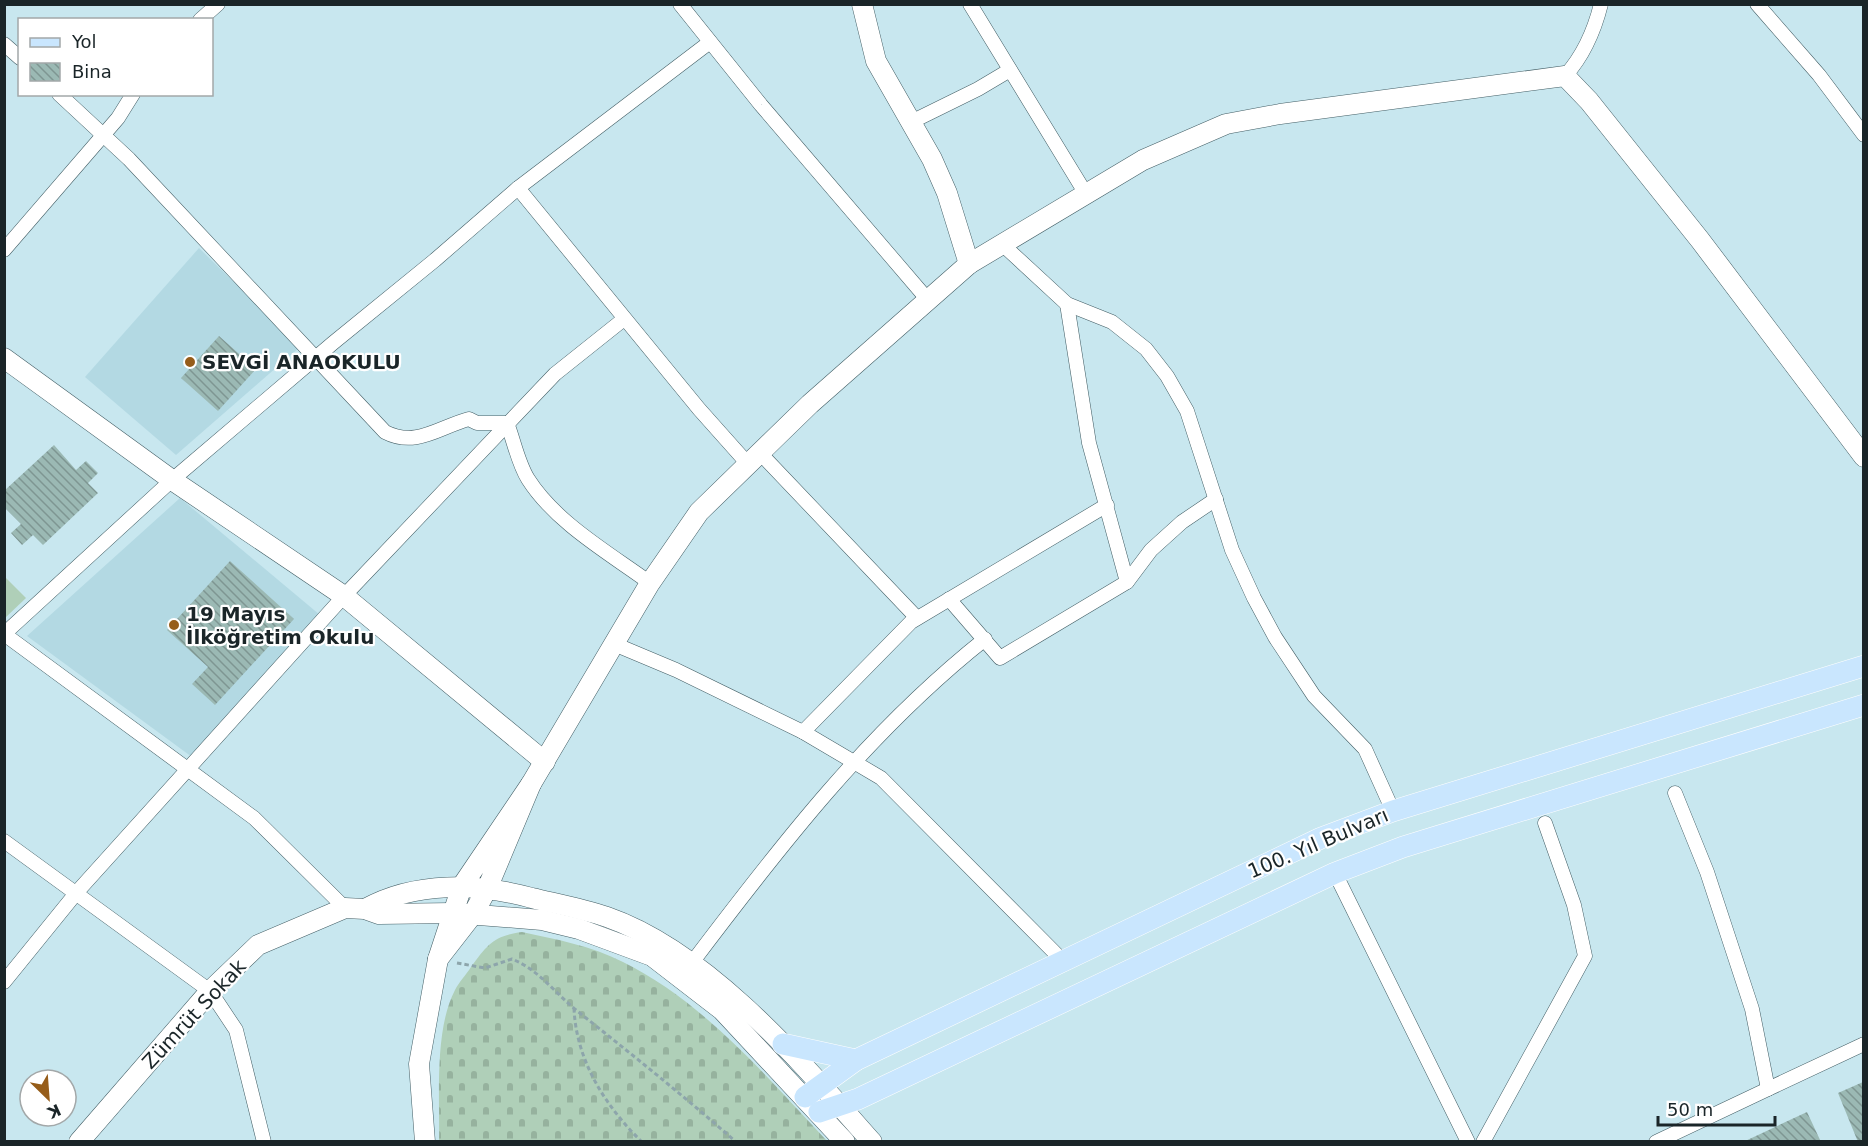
<svg xmlns="http://www.w3.org/2000/svg" width="1868" height="1146" viewBox="0 0 1868 1146" font-family="'DejaVu Sans',sans-serif">
	<defs>
		<pattern id="cemetery-stones" width="16" height="16" patternUnits="userSpaceOnUse" patternTransform="scale(1.5)"><rect width="16" height="16" fill="#afcfb8"/><path d="M2 7V4a2 2 0 0 1 4 0v3zM10 15v-3a2 2 0 0 1 4 0v3z" fill="#96b29e"/></pattern>
		<pattern id="building-back-hatch" width="6" height="6" patternUnits="userSpaceOnUse" patternTransform="scale(1.5)"><rect width="6" height="6" fill="#9bb9b4"/><path d="M-1 5l2 2M0 0l6 6M5-1l2 2" fill="none" stroke="#7e9692"/></pattern>
	</defs>
	<rect width="100%" height="100%" fill="#c8e7ef"/>
	<g fill="#b3d9e3">
		<path d="M199,248L300,347L176,455L85,377Z"/>
		<path d="M180,498L320,615L192,757L27,636Z"/>
	</g>
	<path fill="#afcfb8" d="M5,577L26,598L5,618Z"/>
	<path fill="url(#cemetery-stones)" d="M522,932C555,939 592,946 623,962C704,1002 766,1076 827,1141H439C440,1097 434,1030 455,990C459,982 466,975 471,967C488,944 494,936 522,932Z"/>
	<g fill="url(#building-back-hatch)">
		<path d="M219,336L256,369L218,411L181,378Z"/>
		<path d="M54,445L76,470L86,461L98,473L88,483L98,493L43,545L33,535L22,545L11,533L21,524L4,507V491Z"/>
		<path d="M230,561L294,619L215,705L192,684L208,667L167,630Z"/>
		<path d="M1863,1082V1142H1858L1838,1093Z"/>
		<path d="M1807,1112L1821,1142H1743Z"/>
	</g>
	<g fill="none" stroke-linecap="round" stroke-linejoin="round">
		<g stroke="#435e65" stroke-width="15">
			<g id="street">
				<path d="M680,4L761,105L928,300"/>
				<path d="M970,4L1086,194"/>
				<path d="M1757,4L1819,75L1864,135"/>
				<path d="M200,20L218,4"/>
				<path d="M4,44L20,58"/>
				<path d="M1565,76C1584,55 1594,32 1601,4"/>
				<path d="M59,94L129,159L385,432C416,448 439,427 469,419L477,423H507C514,441 518,463 528,479C556,523 609,553 650,583"/>
				<path d="M911,122L978,89L1010,70"/>
				<path d="M518,188L699,409L748,464"/>
				<path d="M1002,244L1067,304L1112,322L1146,349L1167,376L1187,411L1232,550L1254,598L1275,637L1314,696L1365,749L1393,811"/>
				<path d="M4,250L118,118L133,94"/>
				<path d="M1067,304L1089,443L1127,582"/>
				<path d="M760,453L917,618"/>
				<path d="M949,599L1000,658L1127,582L1151,550L1182,522L1216,499"/>
				<path d="M4,634L172,480L333,343L435,260L518,188L710,42"/>
				<path d="M4,634L254,818L345,908"/>
				<path d="M614,644L676,670L803,732L881,778L1062,960"/>
				<path d="M803,732L911,622L1107,505"/>
				<path d="M1675,793L1707,872L1752,1009L1768,1089L1864,1044"/>
				<path d="M4,841L210,991L236,1030L264,1142"/>
				<path d="M1335,873L1468,1142"/>
				<path d="M691,964C780,846 869,731 985,639"/>
				<path d="M4,982L77,892L344,596L555,374L624,319"/>
				<path d="M1483,1142L1585,956L1574,905L1545,823"/>
				<path d="M1656,1142L1768,1089"/>
			</g>
		</g>
		<g stroke="#435e65" stroke-width="21">
			<g id="secondary">
				<path d="M862,4L876,61L932,159L947,193L969,264"/>
				<path d="M4,358L172,480L344,596L545,762"/>
				<path d="M531,784L650,583L699,512L810,404L969,264L1143,160L1226,124L1280,114L1565,76L1589,101L1700,240L1864,457"/>
				<path d="M531,784L487,889L473,914L438,959L462,886Z"/>
				<path d="M365,909C415,881 478,883 532,898C557,904 583,909 607,917C708,952 802,1063 872,1142"/>
				<path d="M79,1142L210,991L258,945L345,908L365,909L379,914L453,913L542,920L579,929L652,956L722,1010L845,1142"/>
				<path d="M425,1142L419,1064L438,959"/>
			</g>
		</g>
		<g stroke="#fff" stroke-width="22">
			<g id="primary">
				<path d="M783,1044L856,1060"/>
				<path d="M805,1097L856,1060L1321,838L1393,811L1864,666"/>
				<path d="M819,1112L858,1099L1335,873L1403,847L1864,705"/>
			</g>
		</g>
		<g stroke="#8da5ab" stroke-width="3" stroke-dasharray="4.5 3" stroke-linecap="butt">
			<path d="M457,963L485,968L512,959C539,970 553,991 576,1010C630,1053 684,1096 736,1142"/>
			<path d="M574,1008C576,1060 605,1106 642,1142"/>
		</g>
		<use href="#street" stroke="#fff" stroke-width="14"/>
		<use href="#secondary" stroke="#fff" stroke-width="20"/>
		<use href="#primary" stroke="#c9e6fe" stroke-width="21"/>
	</g>
	<g fill="#965d1a" stroke="#fff" stroke-width="2">
		<circle cx="190" cy="362" r="6"/>
		<circle cx="174" cy="625" r="6"/>
	</g>
	<g text-anchor="middle" stroke-width="4.5" stroke-linejoin="round" paint-order="stroke">
		<g font-size="20" font-weight="bold" fill="#1a2528" stroke="#fff" text-anchor="start">
			<text x="202" y="369">SEVGİ ANAOKULU</text>
			<text x="186" y="621">19 Mayıs<tspan x="186" dy="23">İlköğretim Okulu</tspan></text>
		</g>
		<g font-size="20" fill="#1a2528" stroke="#fff">
			<text transform="translate(1318 843) rotate(-23)" y="7">100. Yıl Bulvarı</text>
			<text transform="translate(194 1014) rotate(-47)" y="7">Zümrüt Sokak</text>
		</g>
	</g>
	<rect width="1868" height="1146" fill="none" stroke="#1a2528" stroke-width="12"/>
	<rect x="18" y="18" width="195" height="78" fill="#ffffff" stroke="#a3a8a9" stroke-width="1.5"/>
	<rect x="30" y="38" width="30" height="9" fill="#c9e6fe" stroke="#a3a8a9" stroke-width="1.5"/>
	<text x="72" y="48" font-size="18" fill="#1a2528">Yol</text>
	<rect x="30" y="63" width="30" height="18" fill="url(#building-back-hatch)" stroke="#a3a8a9" stroke-width="1.5"/>
	<text x="72" y="78" font-size="18" fill="#1a2528">Bina</text>
	<g transform="translate(48 1098) rotate(155)"><circle r="28" fill="#ffffff" stroke="#a3a8a9" stroke-width="1.5"/>
	<path d="M0-4.5L10 22L0 15L-10 22Z" fill="#965d1a"/>
	<text y="-9" font-size="16" font-weight="bold" text-anchor="middle" fill="#1a2528">K</text>
	</g>
	<path d="M1658 1116v9h117v-9" fill="none" stroke="#1a2528" stroke-width="3"/>
	<text x="1667" y="1116" font-size="18" fill="#1a2528" stroke="#ffffff" stroke-width="4.5" paint-order="stroke">50 m</text>
</svg>
